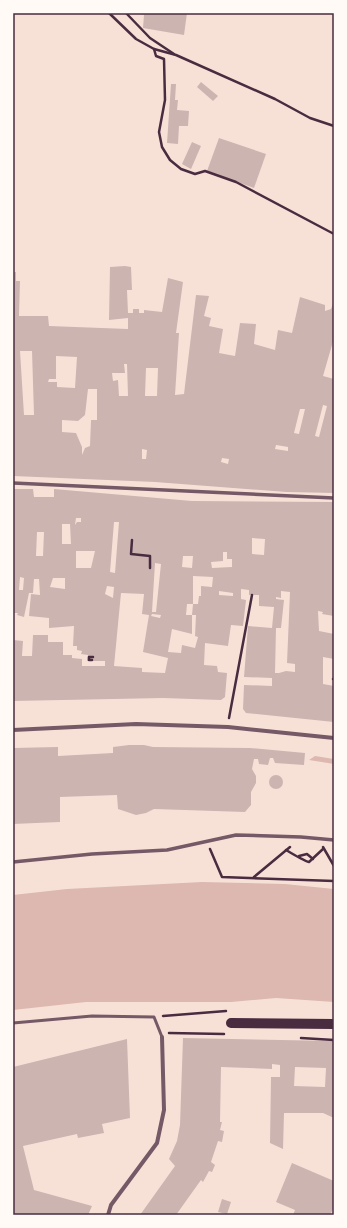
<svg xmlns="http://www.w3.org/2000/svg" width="347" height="1228" viewBox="0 0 347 1228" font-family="'Open Sans',sans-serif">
	<rect width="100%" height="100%" fill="#f7e1d7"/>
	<g fill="#dcb8b0">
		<path d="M315,756L334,759V764L309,760Z"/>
		<path d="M202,882L285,884L334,889V1002L276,998L231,1002H86L13,1010V895L67,889Z"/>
	</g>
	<g fill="#ccb4b1" fill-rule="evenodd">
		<path d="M134,13H187L184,35L143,28L144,15Z"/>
		<path d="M201,82L218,96L213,101L197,87Z"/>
		<path d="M171,84H176L175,100H178L177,110L189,111L188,126H179L178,144L167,143Z"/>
		<path d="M219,138L266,154L254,188L207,171Z"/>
		<path d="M192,142L201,146L191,169L182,164Z"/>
		<path d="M125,266L131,267L132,290H127L128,313H133V309H139V313H144V310L162,312L168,278L183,282L176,333H179L175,395L184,394L196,295L209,296L204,316L211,318L209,326L223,329L219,353L235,356L240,323L256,324L254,344L275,350L278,330L292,333L300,297L325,305V311L331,309L334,301V338L323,376L334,379V493L287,492L155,482L13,476V272H16V281H20L19,316H48L49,326L128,329V318L109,320L110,267ZM20,351H32L34,415H24ZM56,356L77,357L75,388L57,387V382H48L49,379H56ZM124,364H127L128,396H119L118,380L113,381L112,373H125ZM146,368H158L157,396H145ZM88,389H97V420H91L90,446L85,448L82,455V447L76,433L62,432V420L78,421L85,415ZM323,405L327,406L319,437L315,436ZM300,409H305L299,434L294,433ZM276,445L288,447V451L275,449ZM142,449L147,450L146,459H142ZM222,458L229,459L228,464L221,462Z"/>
		<path d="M13,489H33L34,497H54V489L192,501L334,502V616L322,614L323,612L318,611L319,631L334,634V659L323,657V684L334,686V722L246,713L243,709L244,685L272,686V678L244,677L248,626L272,628L274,607L259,606V595H249V590L241,589V599L246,600L243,626L231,625L228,646L205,643L204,665L217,666L218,672L227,673L225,697L221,700L163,698L13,701V640L23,641L22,656H32L33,635H48V642H63V655H72V658L82,659V666H105V661H87L88,655L81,654L82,651L77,650V646H73L74,626L49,628V618L29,616L31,594L40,595L39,579H34L33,593H29L24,617L17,615L18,613H13ZM76,518H81V522H77L75,525ZM114,522H119L115,573L110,572ZM62,524H70L71,544H62ZM37,532H44L43,556H36ZM252,538L265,539L264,555L252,554ZM76,551H95L91,568H76ZM223,552H227V559H232V567L212,568L211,562L223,561ZM183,556H193L192,568L182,567ZM155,563L161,564L156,612H152ZM193,576L213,577L212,587L201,586V596H199L198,604H193L192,615H196L195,636L198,637L195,648L182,645L181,653L168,652L172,629L192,634V615H186L187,604H193ZM20,577L24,578L23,590H19ZM53,578H65V589L50,587ZM107,586L114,587L113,598L105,594ZM219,591L233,593V596L219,595ZM281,591L290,592L287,663L295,664V672L286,671L279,673H275L276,628H281L284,600L276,599V597L281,598ZM121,593L144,594L142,614L149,615L143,652L168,658L165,673L142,672V668L114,666ZM152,614L161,615L160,618L151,616Z"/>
		<path d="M129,745H144L153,747L250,748L305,753L304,765L275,763L273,758H270L268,765L259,764L258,759H254L252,769L256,776V783L251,792V805L245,812L154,809L146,813L136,815L118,809L117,795L60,797V822L13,824V748L58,747V756L113,753V747Z"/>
		<circle cx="276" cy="782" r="7"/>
		<path d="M183,1038L334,1041V1118L323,1113H284L283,1149L270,1143L271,1077H280V1065L272,1064V1069L221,1067L220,1122H222L220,1130L224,1131L222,1142L218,1141L211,1162L215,1165L212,1172L209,1171L203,1182L201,1180L176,1215H140L175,1166L169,1159L177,1141L180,1125ZM295,1067L326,1068L325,1087L294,1086Z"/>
		<path d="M127,1039L130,1118L102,1124L104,1133L78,1138L77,1134L23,1146L34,1190L92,1206L88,1215H13V1067Z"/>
		<path d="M292,1163L334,1181V1207L330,1215H293L295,1210L276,1202Z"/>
		<path d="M222,1199L231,1202L227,1214L218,1212Z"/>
	</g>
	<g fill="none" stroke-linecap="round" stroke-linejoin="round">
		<g stroke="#4a2c40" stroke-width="2.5">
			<path d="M109,13L136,39L154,49L176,55L275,99L310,118L334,126"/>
			<path d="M126,13L150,38L174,54"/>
			<path d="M154,49L156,56L164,59L165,100L159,132L162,147L170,160L181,169L195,174L205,171L236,182L334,234"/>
			<path d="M132,540L131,554L150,556V568"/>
			<path d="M92,660H89V657H93"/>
			<path d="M333,679H334"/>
			<path d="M229,718L252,595"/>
			<path d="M323,847L334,866"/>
			<path d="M210,849L222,877L334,881"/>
			<path d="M286,850C291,853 305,861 309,862L323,849"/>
			<path d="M299,856L307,854L313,859"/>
			<path d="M254,877L290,847"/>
			<path d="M163,1016L226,1011"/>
			<path d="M169,1033L224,1034"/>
			<path d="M301,1038L334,1040"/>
		</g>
		<path stroke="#755966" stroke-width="3" d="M13,1023L92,1016L154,1017L162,1037"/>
		<g stroke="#755966" stroke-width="3.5">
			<path d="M13,483L334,498"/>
			<path d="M13,862L92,854L167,850L236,835L301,837L334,840"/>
		</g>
		<g stroke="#755966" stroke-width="4">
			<path d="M13,730L136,724L228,727L334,738"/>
			<path d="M108,1215L111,1205L157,1143L164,1110L162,1037"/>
		</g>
		<path stroke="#4a2c40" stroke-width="10" d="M231,1023L334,1024"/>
	</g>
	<rect width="347" height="1228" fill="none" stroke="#fffaf5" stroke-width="28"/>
	<rect x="14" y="14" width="319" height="1200" fill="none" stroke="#4a2c40" stroke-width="1.5"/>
</svg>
